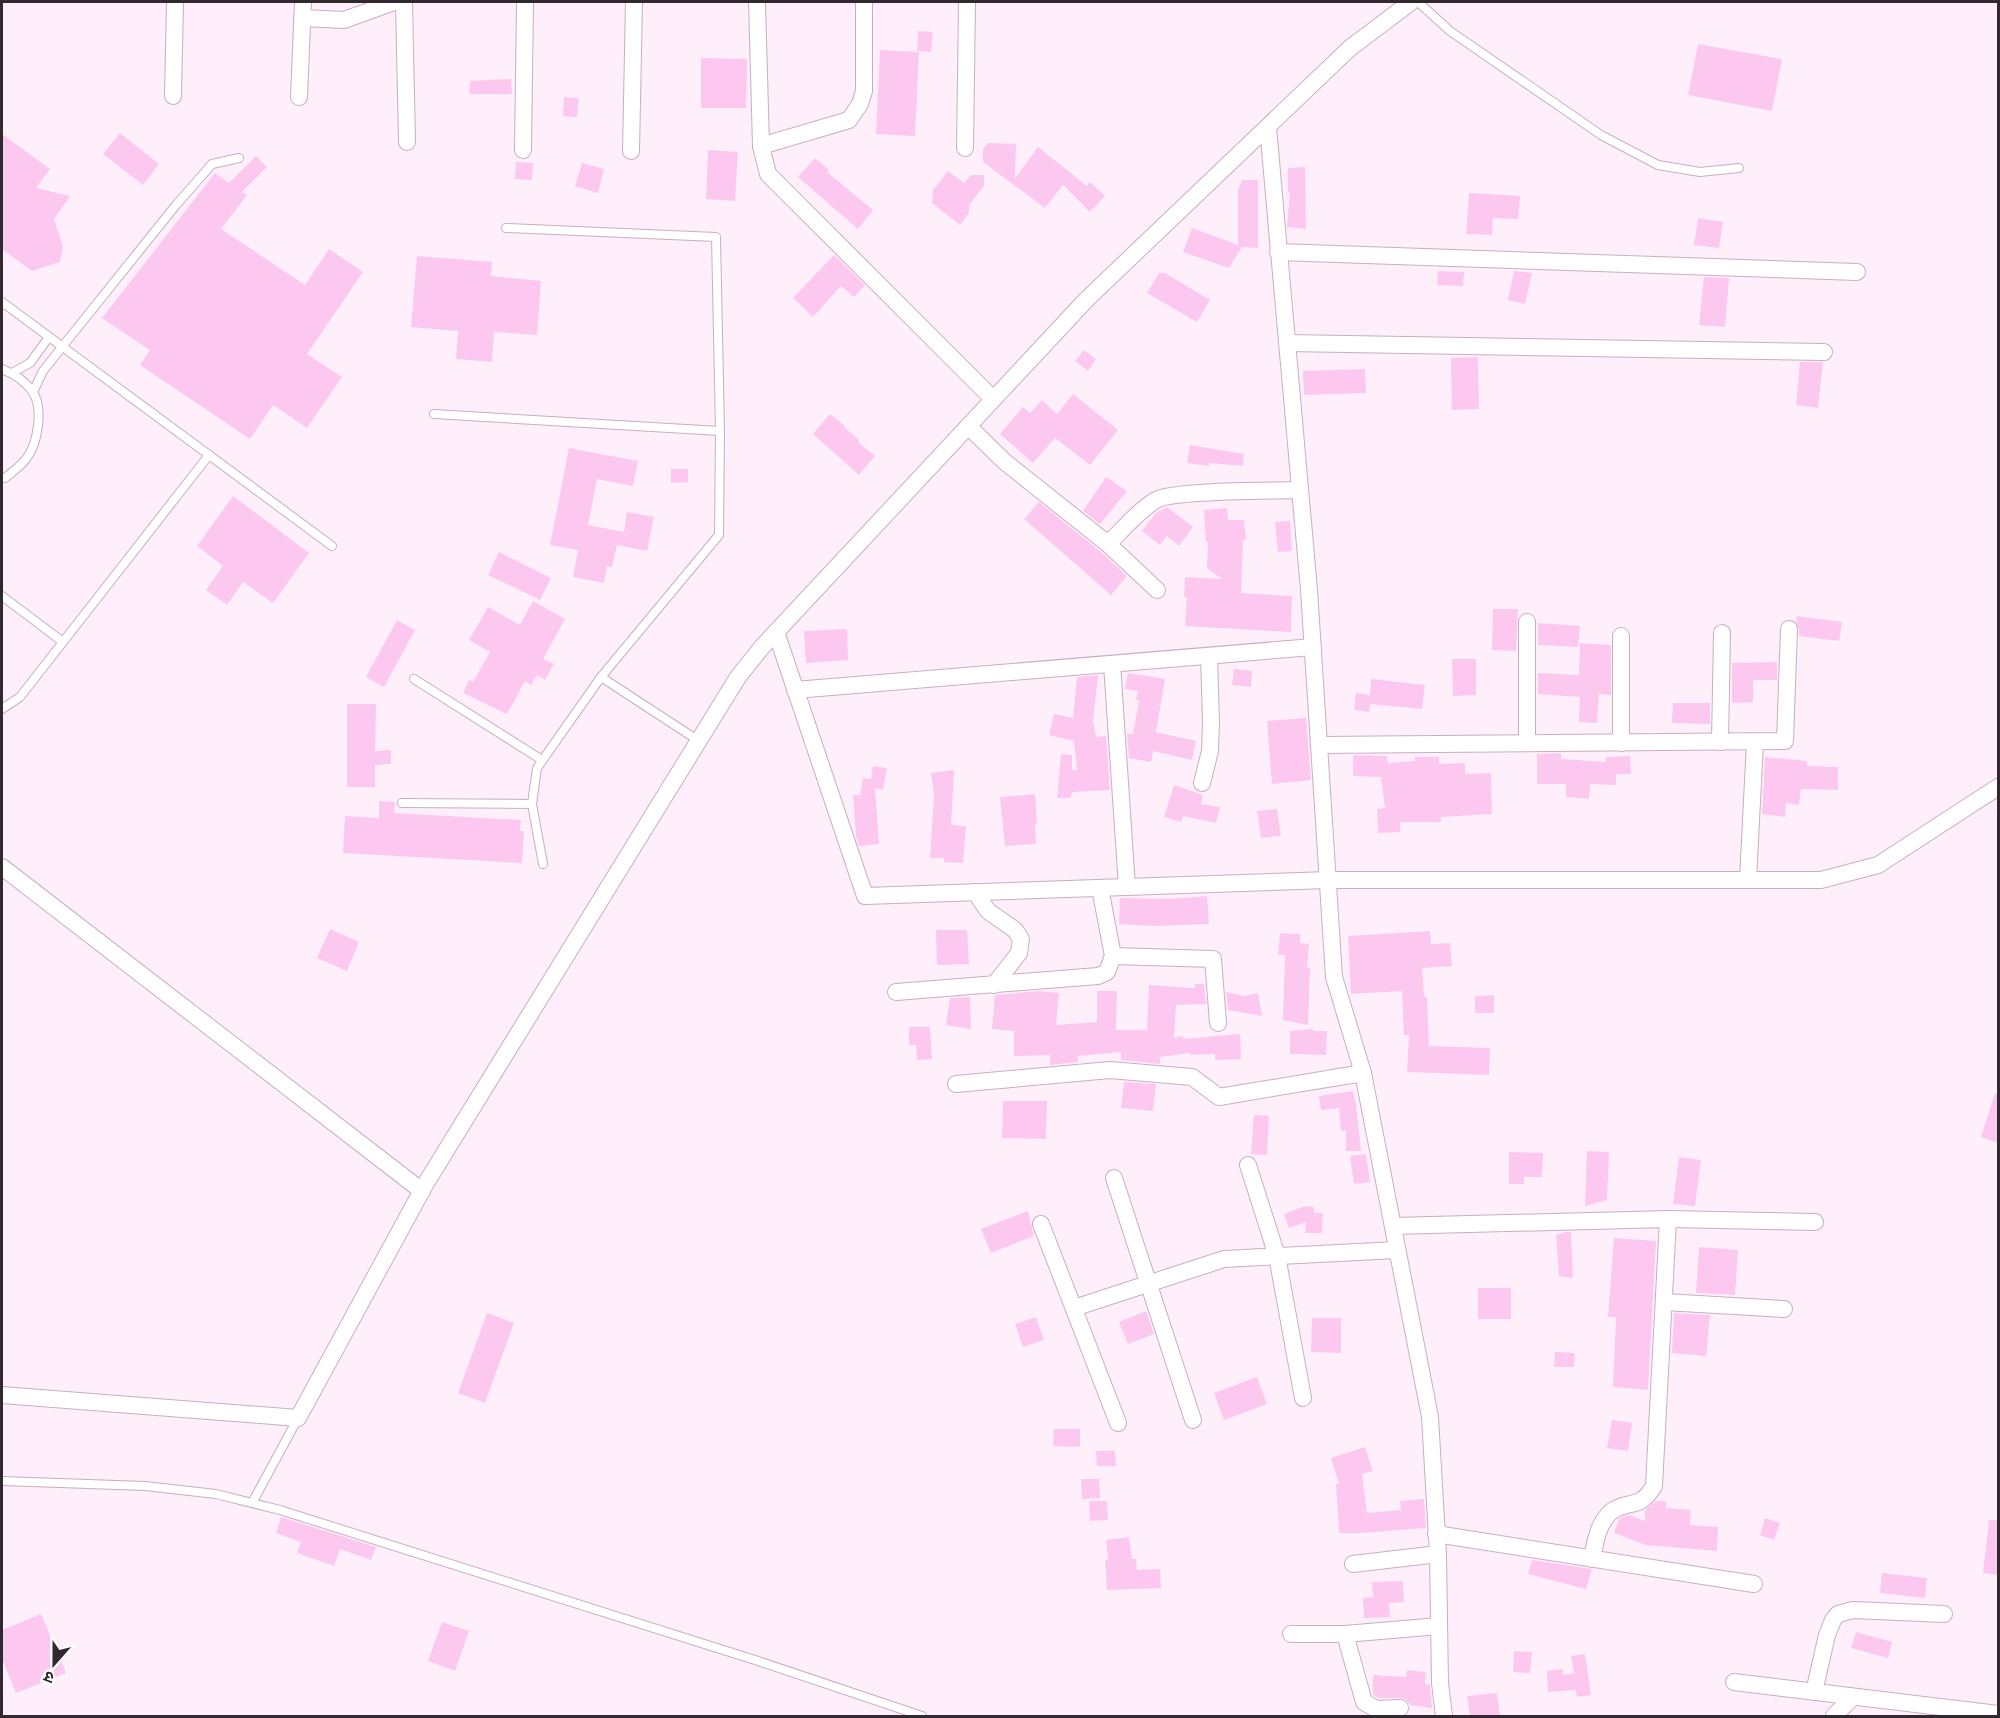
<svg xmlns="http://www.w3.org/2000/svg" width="2000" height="1718" viewBox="0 0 2000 1718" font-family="'Alegreya Sans','Noto Sans Devanagari',sans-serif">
	<rect width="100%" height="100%" fill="#ffeffb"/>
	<g fill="#fdc8f0">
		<path d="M918,31L933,32L931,52L917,51Z"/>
		<path d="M1698,44L1782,59L1772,111L1688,95Z"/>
		<path d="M880,50L919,52L915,136L876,134Z"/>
		<path d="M701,58L747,59L746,108H701Z"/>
		<path d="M511,79L512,94H469L470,81Z"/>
		<path d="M564,97L579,98L577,117L563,116Z"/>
		<path d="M120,133L159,164L143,185L103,154Z"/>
		<path d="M2,134L50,169L36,188L70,196L54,219L63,247L60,262L32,271L2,249Z"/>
		<path d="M988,143L1016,144L1015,178L1038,147L1087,186L1090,182L1105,196L1090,212L1063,185L1045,208L983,162V149Z"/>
		<path d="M708,150L738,152L735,201L706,199Z"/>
		<path d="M256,156L267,167L242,192L247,195L221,229L305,285L329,249L363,272L307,354L342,377L307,428L273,405L250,439L140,365L150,350L102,318L215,173L229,183Z"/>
		<path d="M815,158L829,170L827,172L873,210L858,229L798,177Z"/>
		<path d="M516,162L533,163L532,180L515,179Z"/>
		<path d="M582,163L604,169L598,193L575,186Z"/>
		<path d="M1305,167L1306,229L1287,227L1290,192H1288V168Z"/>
		<path d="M948,171L964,183L971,175H984V186L969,205V213L960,225L932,203L933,190Z"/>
		<path d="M1242,180H1258V248L1242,247L1229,268L1183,252L1192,228L1238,245V190Z"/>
		<path d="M1469,193L1520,196L1518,219L1493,218L1492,235L1466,234Z"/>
		<path d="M1698,218L1723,222L1719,248L1694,245Z"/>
		<path d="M834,255L865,285L854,297L841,286L813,317L793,298Z"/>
		<path d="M417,256L492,262L491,276L541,281L537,335L494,332L492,362L456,359L458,331L411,327Z"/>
		<path d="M1438,271L1464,272L1463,286L1437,285Z"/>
		<path d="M1514,271L1532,273L1525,304L1508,300Z"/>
		<path d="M1159,273H1165L1210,300L1197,322L1147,293Z"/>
		<path d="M1704,277L1729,278L1725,327L1699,325Z"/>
		<path d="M1084,350L1096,359L1088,371L1075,361Z"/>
		<path d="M1478,357L1479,409L1452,410L1451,358Z"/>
		<path d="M1800,362H1823L1818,408L1796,405Z"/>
		<path d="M1365,369L1366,393L1304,395L1303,371Z"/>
		<path d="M1073,394L1118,430L1090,465L1055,438L1033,463L1000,434L1023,407L1030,413L1042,400L1057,414Z"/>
		<path d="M830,414L845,426L844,427L859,440L858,442L875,456L859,475L813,434Z"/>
		<path d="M1190,445L1244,454L1243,466L1209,463V466L1187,463Z"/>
		<path d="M569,448L638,461L633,486L597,479L588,525L624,532L627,512L654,517L647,551L617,545L612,567L607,566L604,583L573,577L578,550L550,545Z"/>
		<path d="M671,469H688V482L671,483Z"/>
		<path d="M1106,477L1127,491L1100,524L1083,511Z"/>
		<path d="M233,496L309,553L273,603L243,582L227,605L206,590L223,566L197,546Z"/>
		<path d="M1039,502L1101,552L1127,576L1111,595L1024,519Z"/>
		<path d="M1167,507L1193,527L1179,546L1167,536L1160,545L1142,531L1156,513Z"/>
		<path d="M1227,508L1228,520H1244L1246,540H1243L1241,593L1292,596L1291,632L1185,626L1187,597H1184L1185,577L1222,579L1207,568L1208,542H1206L1204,510Z"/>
		<path d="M1290,521L1292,551L1278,552L1275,522Z"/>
		<path d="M499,552L551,578L540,600L488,575Z"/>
		<path d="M533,601L565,619L543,659L554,664L545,680L537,675L531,685L525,681L507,714L463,693L469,680L473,682L490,652L469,640L488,607L520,625Z"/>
		<path d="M1493,609H1518L1516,651L1492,650Z"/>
		<path d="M1797,616L1842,622L1839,641L1799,636V629L1796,622Z"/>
		<path d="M397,620L415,630L384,687L366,677Z"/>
		<path d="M1538,623L1580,626L1578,647L1538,645Z"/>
		<path d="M847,629L848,660L806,663L804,631Z"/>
		<path d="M1580,643L1611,645V695L1599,694L1597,723L1579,722L1580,697L1538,694V673L1579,675Z"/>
		<path d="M1452,659H1476V695L1453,696Z"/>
		<path d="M1777,662V680H1753V702L1732,703V663Z"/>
		<path d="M1234,669L1252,671L1251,687L1232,685Z"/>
		<path d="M1128,673L1165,679L1156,732L1196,741L1192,760L1153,751L1151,762L1129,758L1127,734H1133L1139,701L1136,700L1138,691L1125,689Z"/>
		<path d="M1098,675L1093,721L1096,737L1106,736L1110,790L1072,792L1071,798H1057L1061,754L1072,755V770H1077L1074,741L1049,735L1054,714L1073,718L1077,677Z"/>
		<path d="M1371,679L1425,685L1422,709L1370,704L1369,712L1354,710L1356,693L1370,695Z"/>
		<path d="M1673,703H1710V724L1672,723Z"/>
		<path d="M347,704H376L375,751L391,750V764L375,765V787H347Z"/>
		<path d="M1306,718L1311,780L1272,784L1267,721Z"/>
		<path d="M1561,753V759L1606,762V757L1630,756L1631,774H1616V785L1590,784L1589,799L1566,797V784H1537V754Z"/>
		<path d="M1353,755L1387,756L1388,763L1415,761V757H1439V764L1465,763V774L1491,773L1492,814L1441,817V822H1400V832L1378,833L1377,809L1385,808L1381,777L1353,776Z"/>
		<path d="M1765,757L1807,761V766L1838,767V790L1801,789L1799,805L1786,803L1785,817L1762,814Z"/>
		<path d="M873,766L887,768L883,790L875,788L879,844L859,846L856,836L853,795H860L863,778L871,779Z"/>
		<path d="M954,770L951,825L966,826L963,863L944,862V858H930L934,794L931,773Z"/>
		<path d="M1174,785L1203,795L1201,804L1220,807L1216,823L1183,816L1181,822L1164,817Z"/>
		<path d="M1035,794L1037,823L1035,824L1036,844L1005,846L1000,797Z"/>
		<path d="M379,801L395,802L394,813L521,820L520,831H524L522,863L343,853L345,816L379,818Z"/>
		<path d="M1277,809L1281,836L1261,838L1257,811Z"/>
		<path d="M1207,896L1209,924L1156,926L1119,924L1120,898L1170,899Z"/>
		<path d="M330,929L359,942L347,971L317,958Z"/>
		<path d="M936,930H967L969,964L937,965Z"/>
		<path d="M1430,931L1431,944L1450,943L1452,966L1422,968L1424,997H1427L1429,1046L1490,1048L1489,1075L1407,1072L1409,1035H1404L1402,991L1351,994L1348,936Z"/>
		<path d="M1280,933L1300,934V943L1309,944L1307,968H1310L1308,1025L1283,1020L1285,955H1278Z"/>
		<path d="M1195,984H1204L1206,1004L1176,1005L1174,1038L1183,1036V1039L1240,1034L1241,1059L1215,1060V1054L1190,1055V1053L1160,1057V1064L1121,1060V1052L1078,1056V1062L1050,1065V1055L1014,1056V1031L992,1029L995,995L1039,991L1059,993L1056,1025L1097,1022V991H1117L1116,1030H1147L1149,985L1195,988Z"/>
		<path d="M1226,992L1244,996L1258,993L1262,1016L1228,1010Z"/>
		<path d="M1494,995V1013H1475V996Z"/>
		<path d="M970,997L971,1029L946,1025L950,998Z"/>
		<path d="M909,1027H930L932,1059L917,1060L916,1045H909Z"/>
		<path d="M1313,1029V1031H1327L1326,1055L1290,1054V1031Z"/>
		<path d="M1124,1082L1156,1084L1153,1111L1121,1108Z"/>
		<path d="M1353,1091L1356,1105L1361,1151H1346V1130L1341,1131L1339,1108L1321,1110L1319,1096Z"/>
		<path d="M1995,1093L1998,1094V1143L1981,1137Z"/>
		<path d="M1003,1101H1047L1046,1139L1002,1138Z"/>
		<path d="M1254,1115L1269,1116L1267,1155L1251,1154Z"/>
		<path d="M1587,1151L1609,1152L1607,1200L1585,1206Z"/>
		<path d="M1509,1152L1543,1153L1542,1177H1524V1184H1509Z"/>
		<path d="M1366,1154L1370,1182L1354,1184L1350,1156Z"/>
		<path d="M1679,1157L1701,1160L1695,1206L1673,1204Z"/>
		<path d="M1305,1206L1314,1207V1213H1323L1322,1233H1305L1306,1222L1289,1228L1284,1214Z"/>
		<path d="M1028,1211L1034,1236L991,1253L981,1229Z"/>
		<path d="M1566,1232H1571L1573,1278L1559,1276L1556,1235Z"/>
		<path d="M1614,1238L1656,1241L1648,1390L1613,1387L1616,1317H1608Z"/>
		<path d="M1699,1247L1738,1250L1735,1295L1696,1293Z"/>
		<rect x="1478" y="1288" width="33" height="31"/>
		<path d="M1146,1311L1154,1334L1128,1344L1119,1322Z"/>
		<path d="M487,1313L514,1323L485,1403L458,1393Z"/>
		<path d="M1674,1313L1710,1315L1706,1356L1672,1353Z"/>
		<path d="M1036,1317L1044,1340L1023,1347L1015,1324Z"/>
		<path d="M1312,1318H1341V1353L1311,1352Z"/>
		<path d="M1555,1352L1575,1353L1574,1367H1554Z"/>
		<path d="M1257,1377L1267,1404L1224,1420L1214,1393Z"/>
		<path d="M1612,1420L1632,1423L1628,1451L1607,1448Z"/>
		<path d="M1054,1429H1080V1447L1053,1446Z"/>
		<path d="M1365,1447L1373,1471L1362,1474L1367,1513L1401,1510L1400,1501L1424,1499L1426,1528L1361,1533H1339L1336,1484H1339L1331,1458Z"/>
		<path d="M1096,1451H1115L1116,1466H1097Z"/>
		<path d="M1081,1479H1099L1100,1498L1082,1499Z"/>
		<path d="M1089,1501H1107L1108,1520L1090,1521Z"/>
		<path d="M1656,1501H1666V1508L1691,1510L1690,1525L1718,1527L1717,1551L1646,1545L1614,1533L1619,1519L1622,1517L1629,1515L1645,1521V1510Z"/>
		<path d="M281,1517L376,1547L371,1560L340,1549L334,1566L297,1553L301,1542L276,1533Z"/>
		<path d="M1765,1518L1780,1523L1774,1540L1760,1535Z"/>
		<path d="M1989,1520H1998V1575L1983,1573Z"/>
		<path d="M1129,1537L1132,1559H1136L1137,1570L1160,1569L1161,1588L1107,1590L1105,1560H1108L1106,1540Z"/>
		<path d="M1532,1560L1592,1569L1586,1589L1528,1574Z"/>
		<path d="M1882,1573L1927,1578L1925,1598L1880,1593Z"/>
		<path d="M1403,1581L1404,1602L1389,1603L1390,1617L1364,1618L1363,1598L1373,1597L1372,1582Z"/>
		<path d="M41,1614L66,1673L16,1693L2,1659V1630Z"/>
		<path d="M442,1622L469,1631L455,1671L428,1661Z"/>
		<path d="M1856,1632L1892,1642L1888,1658L1851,1648Z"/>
		<path d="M1514,1651L1532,1652L1530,1673L1513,1672Z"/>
		<path d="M1585,1654L1591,1695L1577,1697L1576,1690L1548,1692L1547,1671L1563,1669V1675L1574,1673L1571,1656Z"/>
		<path d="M1407,1670L1426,1672L1425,1684L1430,1685L1432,1708L1410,1705L1405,1699L1400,1698H1379L1373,1695V1675L1406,1677Z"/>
		<path d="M1497,1693L1500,1716H1470L1467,1696Z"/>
	</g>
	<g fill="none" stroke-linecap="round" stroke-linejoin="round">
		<g stroke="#c8aec1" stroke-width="10">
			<g id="lane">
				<path d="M1418,2L1450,31L1601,135L1658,165L1700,172L1739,168"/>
				<path d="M506,228L716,237L720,431"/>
				<path d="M2,302L332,546"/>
				<path d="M2,369C12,373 25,381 32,391C44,407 38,444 26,459C21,466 12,472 5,478H2"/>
				<path d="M12,373L30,363L49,337"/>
				<path d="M33,392L43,371L62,347L176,205L212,164L239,158"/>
				<path d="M434,414L720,431L719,535L601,677L699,741"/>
				<path d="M2,596L63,642"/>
				<path d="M414,679L542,760"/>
				<path d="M2,709L20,697L209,455"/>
				<path d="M402,803L532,804"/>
				<path d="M543,864L532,804L537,768L601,677"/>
				<path d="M2,1481L145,1486L216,1494L280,1510L755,1660L922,1716"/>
				<path d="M252,1503L298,1418"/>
			</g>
		</g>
		<g stroke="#c8aec1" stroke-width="18">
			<g id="street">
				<path d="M404,2L407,142"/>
				<path d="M757,2L761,146L768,174L993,399"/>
				<path d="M302,18L344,20L394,2"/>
				<path d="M173,96L175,2"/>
				<path d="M299,97L303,2"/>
				<path d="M1268,127L1309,590L1334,977L1363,1073L1430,1417L1438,1554L1440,1683L1444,1716"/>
				<path d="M761,146L849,120L860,104L864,91V2"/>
				<path d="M965,148L967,2"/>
				<path d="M523,150L525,2"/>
				<path d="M631,151L634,2"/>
				<path d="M1278,252L1857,272"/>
				<path d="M1287,343L1824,352"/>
				<path d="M968,426L1005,462L1108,544L1157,590"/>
				<path d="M1108,544C1123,529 1138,511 1156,500C1173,490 1274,491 1300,490"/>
				<path d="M776,632L865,896L1328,880H1821L1878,865L1998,787"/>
				<path d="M1621,636V743"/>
				<path d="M1112,664L1127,887"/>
				<path d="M795,690L1313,647"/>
				<path d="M1720,742L1722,633"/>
				<path d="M1527,743V622"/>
				<path d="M1319,745L1785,741L1789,629"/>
				<path d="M1202,783L1210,751L1211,722L1209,656"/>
				<path d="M2,867L422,1191"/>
				<path d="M1748,880L1755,742"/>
				<path d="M1100,888L1113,956L1213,959L1218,1023"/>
				<path d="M975,892L988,911L1015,930L1021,939L1019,953L994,985"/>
				<path d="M896,992L1098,976L1107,972L1113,956"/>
				<path d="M956,1084L1110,1070L1192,1077L1219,1097L1363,1073"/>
				<path d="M1248,1165L1277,1256L1303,1398"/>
				<path d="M1114,1178L1193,1420"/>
				<path d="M1668,1219L1815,1222"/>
				<path d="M1041,1224L1118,1423"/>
				<path d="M1393,1226L1668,1219L1654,1486C1639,1511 1629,1499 1612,1511C1598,1522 1595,1543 1592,1559"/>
				<path d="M1665,1302L1784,1309"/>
				<path d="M1074,1308L1224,1259L1397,1250"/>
				<path d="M2,1395L298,1418L426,1183L738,677L762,647L1087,299L1350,48L1411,2"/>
				<path d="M1436,1534L1754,1584"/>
				<path d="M1353,1564L1438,1554"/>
				<path d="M1291,1634H1345L1439,1626"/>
				<path d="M1345,1634L1364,1702L1376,1709L1400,1708"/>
				<path d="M1734,1682L1998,1714"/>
				<path d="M1814,1692L1827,1635L1833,1620L1838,1614L1853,1610L1944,1614"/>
				<path d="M1834,1716L1853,1697"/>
			</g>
		</g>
		<use href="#lane" stroke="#fff" stroke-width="8"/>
		<use href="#street" stroke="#fff" stroke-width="16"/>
	</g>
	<rect width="2000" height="1718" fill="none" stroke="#32282f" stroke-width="6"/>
	<g transform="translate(54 1664) rotate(201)" stroke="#ffffff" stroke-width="4.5" paint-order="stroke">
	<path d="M0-4.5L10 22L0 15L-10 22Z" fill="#32282f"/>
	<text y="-9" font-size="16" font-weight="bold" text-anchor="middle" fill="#32282f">उ</text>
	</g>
</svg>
